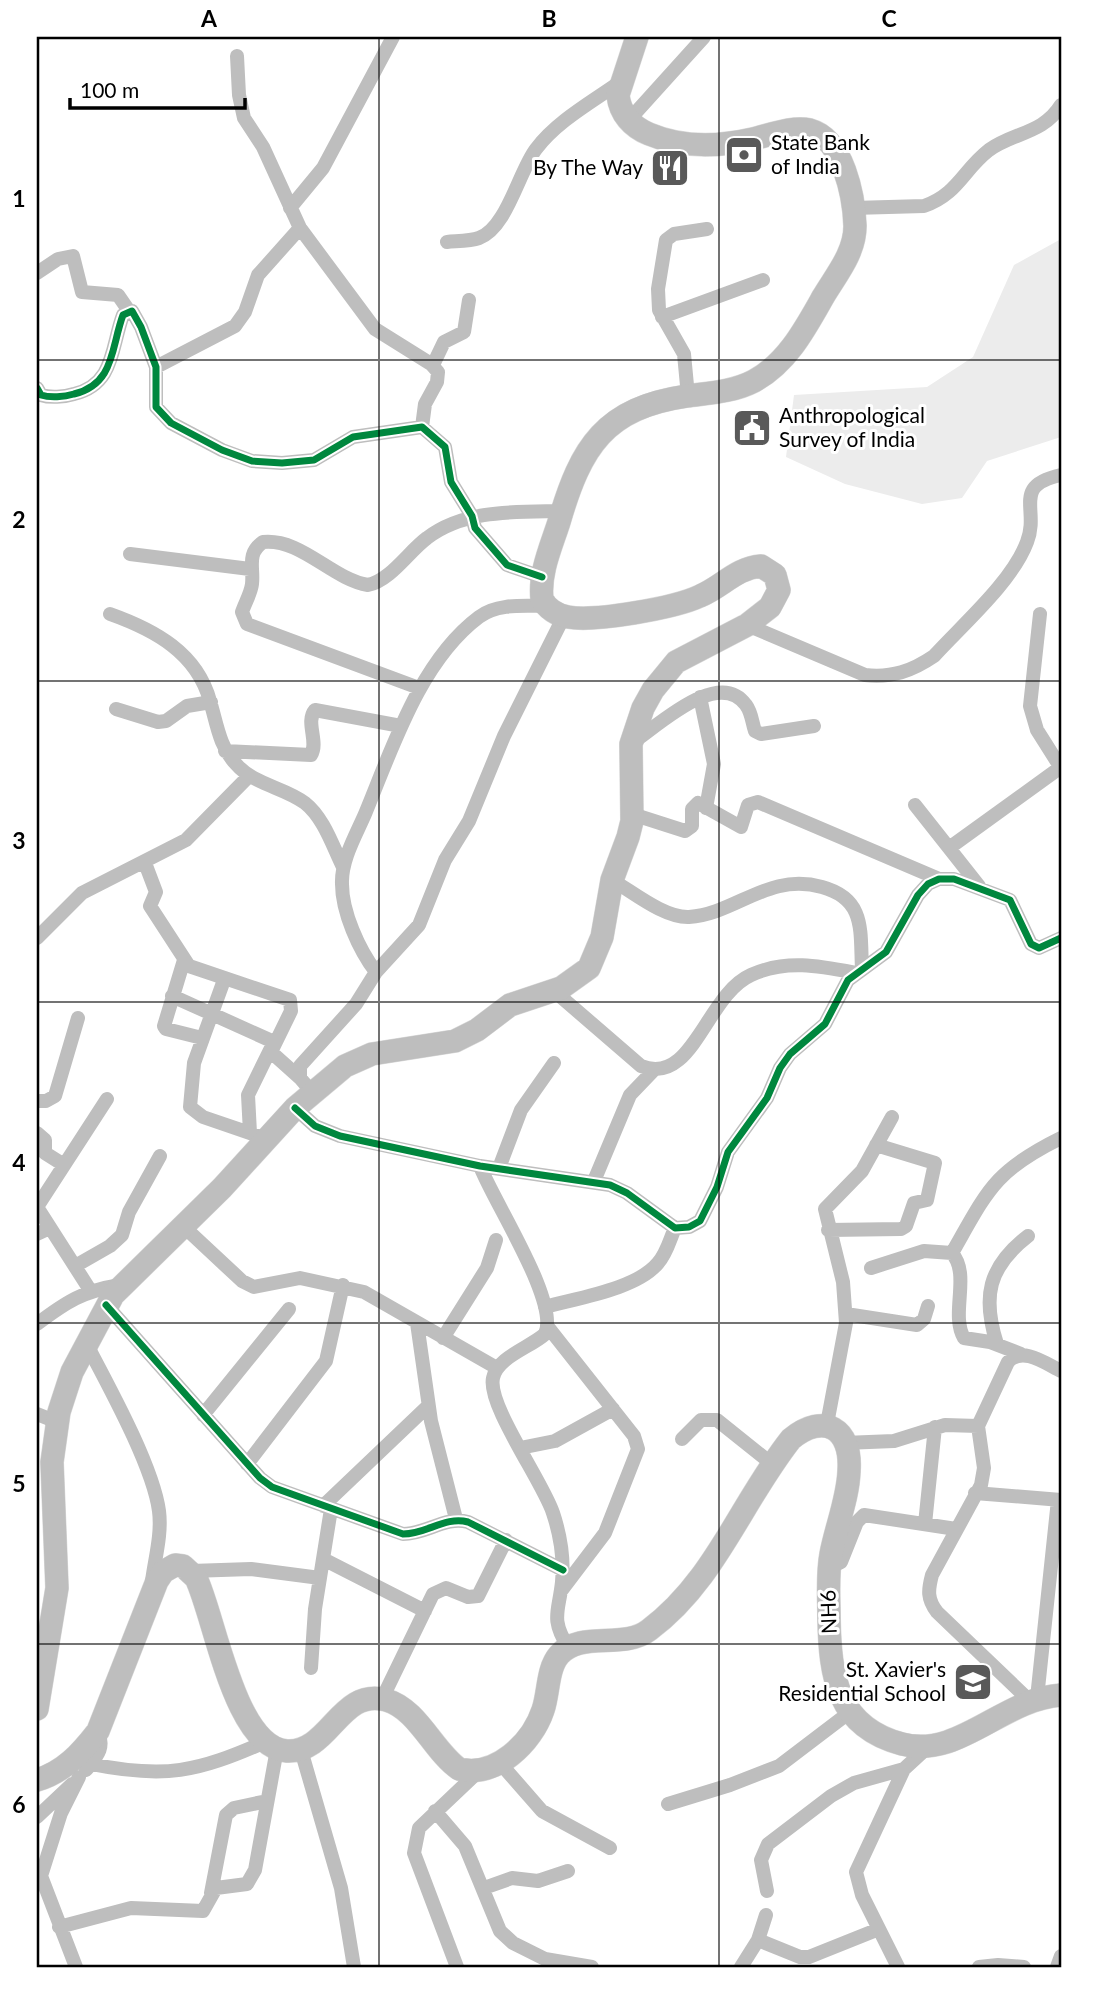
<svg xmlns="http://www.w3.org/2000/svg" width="1098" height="2004" font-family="Lato,sans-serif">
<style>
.green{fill:#ececec}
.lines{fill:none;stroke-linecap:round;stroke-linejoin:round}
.trunk-casing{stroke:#dbdbdb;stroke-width:24}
.minor{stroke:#bebebe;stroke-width:14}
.trunk{stroke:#bebebe;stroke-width:23}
.cycleway-casing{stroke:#fff;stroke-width:11}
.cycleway{stroke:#00873e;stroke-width:7}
.grid{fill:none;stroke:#000;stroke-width:2;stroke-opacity:0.55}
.labels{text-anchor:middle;stroke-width:6;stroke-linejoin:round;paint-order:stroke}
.poi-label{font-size:21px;fill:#000;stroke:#fff;text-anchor:start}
.street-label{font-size:21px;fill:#000;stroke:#fff}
.neatline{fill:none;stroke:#000;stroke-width:2.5}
.grid-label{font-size:23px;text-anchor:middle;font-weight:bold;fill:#000}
</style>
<rect width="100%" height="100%" fill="#fff"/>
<path class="green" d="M 1061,239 L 1061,437 L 987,461 L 962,498 L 922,504 L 845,484 L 786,457 L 794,395 L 927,387 L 973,357 L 1014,265 Z"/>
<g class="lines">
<g class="trunk-casing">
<path id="trunk" d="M 37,1709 L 57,1588 L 52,1462 L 59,1412 L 72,1372 L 113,1295 L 222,1188 L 295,1108 L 345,1066 L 372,1054 L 455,1041 L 477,1030 L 510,1005 L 561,988 L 589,968 L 602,937 L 612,880 L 628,837 L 632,821 L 631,744 L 643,708 L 653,690 L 676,662 L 747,625 L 770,607 L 779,590 L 775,575 L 761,566 C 736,568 722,587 700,596 C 675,608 594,622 568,617 C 557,615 547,609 542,599 C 539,573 551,547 559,522 C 581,446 605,408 687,396 C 709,393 733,392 754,381 C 787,363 805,329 823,297 C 836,275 855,253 855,226 C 854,196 843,139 810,130 C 792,126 770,135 753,139 C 718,147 682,148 649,134 C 632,127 620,114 618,95 L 637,37
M 37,1780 C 64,1772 81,1753 98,1731 L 157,1581 L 163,1572 L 175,1565 L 183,1566 L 196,1578 C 215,1617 234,1747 287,1751 C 330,1753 340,1687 386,1700 C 418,1709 433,1751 459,1769 C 496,1778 532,1743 543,1710 C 549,1693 547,1669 559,1655 C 581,1630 623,1650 649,1630 C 715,1581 741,1502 791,1439 C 824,1412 852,1428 849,1471 C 848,1499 836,1527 831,1554 C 827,1575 829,1597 829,1618 C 830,1676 837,1727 902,1744 C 959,1759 1002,1699 1061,1695"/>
</g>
<path class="minor" d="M 237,56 L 239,95 L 244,118 L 263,147 L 300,228 L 375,329 L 431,364 L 438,372 L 437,382 L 425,404 L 422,427
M 629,120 L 704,37
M 290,208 L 323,168 L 393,37
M 853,208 L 924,206 C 958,194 963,170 989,150 C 1014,132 1043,134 1061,105
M 447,242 C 457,241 470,241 479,238 C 507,228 519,171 536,149 C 557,121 592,102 620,82
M 37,273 L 58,259 L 73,256 L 82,292 L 118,295 L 129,311
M 662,317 L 763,280
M 433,365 L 444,342 L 464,332 L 469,300
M 156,367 L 235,326 L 245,312 L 258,275 L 300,228
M 37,388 L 41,395 C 50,398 64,397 74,394 C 115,384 111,347 123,315 L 132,311 L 141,327 L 156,367 L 156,407 L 171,423 L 222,450 L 252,461 L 282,463 L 314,460 L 353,437 L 422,427 L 445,447 L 451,482 L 472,516 L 475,528 L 507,565 L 542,577
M 688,396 L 684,354 L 659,310 L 658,289 L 666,240 L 674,234 L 707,229
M 130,554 L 250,569
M 110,614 C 155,630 197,653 210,701 C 217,724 219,746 236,764 C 254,785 284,787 305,803 C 324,818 333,847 343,867
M 1040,614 L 1030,706 L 1037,730 L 1061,768
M 747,625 L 865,675 C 892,678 912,671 934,656 C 963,624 1012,582 1027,542 C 1040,509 1011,486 1061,475
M 419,688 L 247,624 L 242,612 C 245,603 251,593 252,584 C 254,567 246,554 263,542 C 301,538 332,579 368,585 C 391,580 409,551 427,538 C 465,509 516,512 562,511
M 700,697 L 714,764 L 706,808
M 116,709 L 158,722 L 166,721 L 187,706 L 211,702
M 632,743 C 658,726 719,667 746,705 C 752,713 752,723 755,731 L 761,734 L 814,726
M 225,751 L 311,755 C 319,742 305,722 315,710 L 401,726
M 915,805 L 979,886
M 632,814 L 685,831 L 692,826 L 692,809 L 698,803 L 741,827 L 748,805 L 758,802 L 939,879
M 949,848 L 1061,767
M 145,863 L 156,892 L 150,906 L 189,966 L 290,1000 L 291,1011 L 271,1052 L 300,1078
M 612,880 C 633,892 664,918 689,917 C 736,914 768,872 822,887 C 866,899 860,931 862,969
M 37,938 L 82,893 L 186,840 L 249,776
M 184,960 L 164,1026 L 166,1029 L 202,1038
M 376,972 C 359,950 342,912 342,884 C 341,860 356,835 365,814 C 392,749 420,661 479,617 C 497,603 524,606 546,606
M 224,980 L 194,1063 L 190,1107 L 203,1117 L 267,1139
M 553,990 L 641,1066 C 693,1087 706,995 751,975 C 786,959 820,966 856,973
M 172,996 L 274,1042
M 312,1092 L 300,1078 L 300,1066 L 356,1004 L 376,972 L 419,925 L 445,860 L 469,821 L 504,736 L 564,616
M 37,1101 L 46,1101 L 55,1096 L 78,1018
M 295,1108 L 315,1126 L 340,1136 L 480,1166 L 610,1185 L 627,1193 L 675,1228 L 689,1227 L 700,1221 L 717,1187 L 728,1152 L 767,1098 L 780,1068 L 790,1054 L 825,1024 L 848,980 L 886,952 L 918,895 L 928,884 L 939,879 L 954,879 L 1010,900 L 1031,944 L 1039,948 L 1061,938
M 37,1133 L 45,1140 L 45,1153 L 64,1165
M 250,1133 L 248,1095 L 272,1046
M 480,1166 C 493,1201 560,1302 545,1334 C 531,1347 497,1357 493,1378 C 487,1405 543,1482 553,1513 C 560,1534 564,1560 562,1582 C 559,1612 550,1618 568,1647
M 499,1168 L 521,1110 L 554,1063
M 594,1181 L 630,1095 L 653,1071
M 37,1207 L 107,1099
M 37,1207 L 90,1290
M 182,1225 L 242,1281 L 254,1287 L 300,1278 L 364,1292 L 497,1368
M 828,1230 L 901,1229 L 906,1226 L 914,1203 L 927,1200 L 935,1163 L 876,1145
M 37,1234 L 50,1228
M 952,1253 C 988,1190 994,1171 1061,1138
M 75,1266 L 110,1246 L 122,1235 L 129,1212 L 160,1156
M 871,1268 L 924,1251 L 952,1253 C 971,1275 950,1314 964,1338 L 990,1342 L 1021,1354
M 106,1305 L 260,1478 L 272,1487 L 403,1534 C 427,1534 445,1516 468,1522 L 563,1570
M 545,1307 C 577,1298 637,1289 658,1263 C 667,1253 670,1239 675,1228
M 846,1314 L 917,1325 L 924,1319 L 928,1306
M 417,1323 L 431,1421 L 456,1519
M 37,1324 C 66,1302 83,1291 120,1285
M 548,1327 L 634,1436 L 638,1449 L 605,1533 L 561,1591
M 443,1338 L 487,1268 L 496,1240
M 86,1343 C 108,1385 153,1466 159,1511 C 162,1534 155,1558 152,1581
M 997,1344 C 982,1297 988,1267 1028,1236
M 37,1414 L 57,1422
M 203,1415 L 289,1309
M 827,1424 L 846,1323 L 843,1282 L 825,1209 L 862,1171 L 892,1117
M 682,1439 L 701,1420 L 717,1420 L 772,1464
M 844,1443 L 894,1441 L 945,1425 L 978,1426
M 520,1448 L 555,1441 L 613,1409
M 247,1464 L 326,1361 L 343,1285
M 975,1493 L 1061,1500
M 323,1506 L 428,1406
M 925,1524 L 935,1427
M 323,1559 L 425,1611
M 829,1568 L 841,1562 L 857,1522 L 864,1515 L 956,1529
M 191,1571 L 251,1569 L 320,1578
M 311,1668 L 315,1609 L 331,1509
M 1037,1698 L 1058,1500
M 382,1699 L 433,1594 L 446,1588 L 468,1597 L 478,1596 L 506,1540
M 1029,1700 L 937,1612 C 927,1599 928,1590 932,1575 L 981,1485 L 984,1468 L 978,1426 L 1008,1362 C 1022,1346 1045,1363 1061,1371
M 301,1750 L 341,1888 L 354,1967
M 500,1763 L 542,1811 L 610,1848
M 91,1764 C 165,1779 197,1772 265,1742
M 86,1770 C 97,1756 105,1749 98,1731
M 668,1804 L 730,1785 L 779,1766 L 850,1712
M 435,1811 L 465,1846 L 500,1931 L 513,1943 L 545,1959 L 592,1967
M 37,1817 L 72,1784
M 484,1888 L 512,1878 L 538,1881 L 568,1871
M 767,1891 L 761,1860 L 768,1844 L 831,1796 L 854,1783 L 904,1769
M 211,1893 L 226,1815 L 234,1808 L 267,1801
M 59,1927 L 131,1908 L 203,1911 L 216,1888 L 247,1884 L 255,1870 L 277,1749
M 758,1940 L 800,1957 L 809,1957 L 879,1929
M 76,1967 L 41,1876 L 61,1813 L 79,1777
M 457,1967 L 414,1853 L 419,1828 L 479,1771
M 741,1967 L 758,1940 L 766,1915
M 898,1967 L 862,1895 L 856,1872 L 904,1769 L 929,1746
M 979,1967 L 998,1965 L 1024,1967
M 1057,1967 L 1061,1956"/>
<use href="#trunk" class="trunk"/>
<g class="cycleway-casing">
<path id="cycleway" d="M 37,388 L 41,395 C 50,398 64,397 74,394 C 115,384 111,347 123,315 L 132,311 L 141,327 L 156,367 L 156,407 L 171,423 L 222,450 L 252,461 L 282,463 L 314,460 L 353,437 L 422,427 L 445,447 L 451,482 L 472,516 L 475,528 L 507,565 L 542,577
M 295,1108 L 315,1126 L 340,1136 L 480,1166 L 610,1185 L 627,1193 L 675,1228 L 689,1227 L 700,1221 L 717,1187 L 728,1152 L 767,1098 L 780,1068 L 790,1054 L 825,1024 L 848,980 L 886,952 L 918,895 L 928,884 L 939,879 L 954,879 L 1010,900 L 1031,944 L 1039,948 L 1061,938
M 106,1305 L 260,1478 L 272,1487 L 403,1534 C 427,1534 445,1516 468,1522 L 563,1570"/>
</g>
<use href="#cycleway" class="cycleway"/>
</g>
<path class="grid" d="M 379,37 L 379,1967M 719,37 L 719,1967M 37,360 L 1061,360M 37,681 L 1061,681M 37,1002 L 1061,1002M 37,1323 L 1061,1323M 37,1644 L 1061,1644"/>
<defs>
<g id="bank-square" transform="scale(2.0125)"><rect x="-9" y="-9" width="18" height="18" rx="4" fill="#595959" stroke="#fff"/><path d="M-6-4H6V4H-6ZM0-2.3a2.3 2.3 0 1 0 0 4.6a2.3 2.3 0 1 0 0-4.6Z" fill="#fff"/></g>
<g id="restaurant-square" transform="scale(2.0125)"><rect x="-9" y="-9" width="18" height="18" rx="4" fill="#595959" stroke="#fff"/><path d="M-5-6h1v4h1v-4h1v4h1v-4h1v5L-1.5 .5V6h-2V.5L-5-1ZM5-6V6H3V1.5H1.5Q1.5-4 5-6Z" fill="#fff"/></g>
<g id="civic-square" transform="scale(2.0125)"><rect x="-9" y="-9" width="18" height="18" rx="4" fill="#595959" stroke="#fff"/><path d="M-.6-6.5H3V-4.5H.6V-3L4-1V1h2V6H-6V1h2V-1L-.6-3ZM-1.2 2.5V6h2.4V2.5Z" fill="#fff"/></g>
<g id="school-square" transform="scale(2.0125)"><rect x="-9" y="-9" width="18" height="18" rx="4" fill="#595959" stroke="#fff"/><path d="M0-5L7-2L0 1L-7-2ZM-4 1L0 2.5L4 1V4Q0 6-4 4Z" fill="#fff"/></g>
</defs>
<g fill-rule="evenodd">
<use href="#bank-square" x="744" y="155"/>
<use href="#restaurant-square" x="670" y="168"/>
<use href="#civic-square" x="752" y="428"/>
<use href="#school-square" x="973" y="1682"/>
</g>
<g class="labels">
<g class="poi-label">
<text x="771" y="150">State Bank<tspan x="771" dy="24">of India</tspan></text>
<text x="643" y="175" text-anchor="end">By The Way</text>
<text x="779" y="423">Anthropological<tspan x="779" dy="24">Survey of India</tspan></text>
<text x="946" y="1677" text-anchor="end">St. Xavier's<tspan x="946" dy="24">Residential School</tspan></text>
</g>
<g class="street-label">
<text transform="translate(829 1612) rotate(-92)" y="7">NH6</text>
</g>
</g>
<rect width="1098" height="2004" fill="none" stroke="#ffffff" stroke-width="77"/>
<path d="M70 98v10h175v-10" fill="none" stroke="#000000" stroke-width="3.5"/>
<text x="80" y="98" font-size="21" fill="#000000" stroke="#ffffff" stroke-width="5" paint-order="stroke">100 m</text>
<rect x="38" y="38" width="1022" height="1928" class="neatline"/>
<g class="grid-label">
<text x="209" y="27">A</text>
<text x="549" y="27">B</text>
<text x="889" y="27">C</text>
<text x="19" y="207">1</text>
<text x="19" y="528">2</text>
<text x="19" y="849">3</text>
<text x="19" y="1171">4</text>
<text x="19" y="1492">5</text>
<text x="19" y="1813">6</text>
</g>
</svg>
